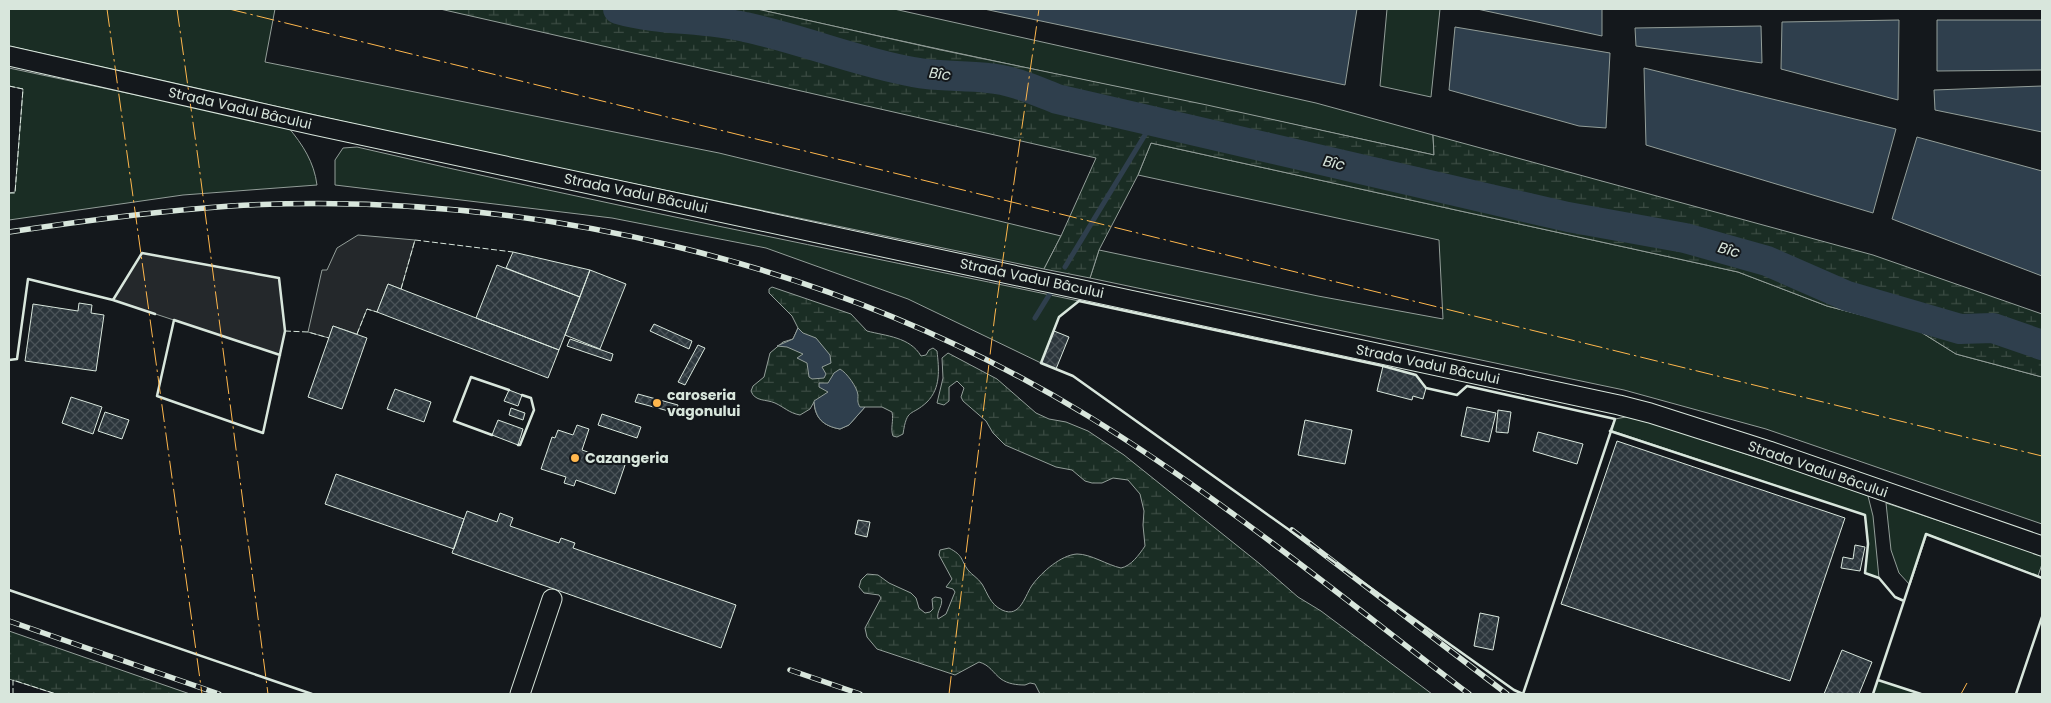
<svg xmlns="http://www.w3.org/2000/svg" width="2051" height="703" font-family="Poppins,sans-serif">
<style>
.grass{fill:#1a2d24;stroke:#939e99}
.wetland{fill:url(#wetland-marsh);stroke:#939e99}
.parking{fill:#24282b;stroke:#939e99}
.water{fill:#2f3f4d;stroke:#939e99}
.lines{fill:none;stroke-linecap:round;stroke-linejoin:round}
.stream{stroke:#2f3f4d;stroke-width:5}
.river{stroke:#2f3f4d;stroke-width:30}
.building{fill:url(#building-cross-hatch);stroke:#d8e6dc}
.minor-casing{stroke:#d8e6dc;stroke-width:21}
.minor{stroke:#14181c;stroke-width:19}
.rail-casing{stroke:#d8e6dc;stroke-width:5.5}
.rail{stroke:#14181c;stroke-width:4;stroke-dasharray:11;stroke-linecap:butt}
.fence{stroke:#d8e6dc;stroke-width:1;stroke-dasharray:6 2.5;stroke-linecap:butt}
.wall{stroke:#d8e6dc;stroke-width:2.5}
.power{stroke:#ffb74d;stroke-width:1;stroke-dasharray:18 4 2.5 4;stroke-linecap:butt}
.poi-dot{fill:#ffb74d;stroke:#14181c;stroke-width:2}
.labels{text-anchor:middle;stroke-width:4;stroke-linejoin:round;paint-order:stroke}
.street-label{font-size:14px;fill:#d8e6dc;stroke:#14181c}
.poi-label{font-size:14px;font-weight:bold;fill:#d8e6dc;stroke:#14181c;text-anchor:start}
.water-label{font-size:15px;font-style:italic;fill:#d8e6dc;stroke:#14181c}
</style>
<defs>
<pattern id="wetland-marsh" width="20" height="14" patternUnits="userSpaceOnUse" patternTransform="scale(1.25)"><rect width="20" height="14" fill="#1a2d24"/><path d="M1 5h8M5 5V1M11 12h8M15 12V8" fill="none" stroke="#3b4b43"/></pattern>
<pattern id="building-cross-hatch" width="8" height="8" patternUnits="userSpaceOnUse" patternTransform="scale(1.25)"><rect width="8" height="8" fill="#2c363c"/><path d="M0 0l8 8M0 8l8-8" fill="none" stroke="#4a5358"/></pattern>
</defs>
<rect width="100%" height="100%" fill="#14181c"/>
<path class="grass" d="M 9,9 L 275,9 L 265,62 L 719,153 L 1061,236 L 1044,269 L 448,145 L 9,46 Z
M 757,9 L 894,9 L 1316,103 L 1433,135 L 1434,155 C 1209,105 982,60 757,9 Z
M 1387,9 L 1440,9 L 1431,97 L 1380,86 Z
M 9,68 L 288,127 C 303,145 314,162 317,185 L 183,195 L 9,220 L 9,193 L 15,192 L 23,89 L 9,86 Z
M 1151,143 L 1738,272 L 1827,306 L 1916,329 L 1956,354 L 2042,377 L 2042,524 L 1766,429 L 1624,390 L 1090,278 L 1099,250 L 1318,296 L 1443,319 L 1439,240 L 1138,175 Z
M 357,147 C 596,203 838,250 1079,301 L 1059,317 L 1041,363 L 908,299 L 766,248 L 612,218 L 335,185 L 335,160 L 343,148 Z
M 1631,416 L 1846,487 L 1868,496 L 1873,516 L 1879,578 L 1865,573 L 1868,544 L 1865,515 L 1610,430 L 1615,419 Z
M 1886,503 L 2041,555 L 2042,564 L 2038,576 L 1927,534 L 1910,585 L 1899,573 L 1891,550 Z
M 1878,680 L 1921,694 L 1873,694 Z"/>
<path class="wetland" d="M 440,9 L 757,9 L 941,50 L 1207,105 L 1434,155 L 1433,135 L 1873,255 L 2042,314 L 2042,377 L 1956,354 L 1916,329 L 1827,306 L 1738,272 L 1151,143 L 1138,175 L 1099,250 L 1090,278 L 1044,269 L 1061,236 L 1096,158 Z
M 772,287 L 851,314 L 867,331 C 886,336 910,337 921,356 L 926,355 L 929,350 L 933,348 L 937,351 C 939,369 941,388 927,402 C 911,417 907,407 903,434 L 897,437 L 893,436 C 890,428 894,421 892,412 L 882,407 L 865,407 L 849,425 L 840,429 C 824,426 815,419 814,402 L 810,409 L 800,415 C 789,413 784,407 775,403 C 766,399 755,402 751,391 L 753,386 L 764,377 L 770,353 L 783,342 L 793,339 L 798,328 L 792,316 L 769,293 L 769,289 Z
M 948,353 L 997,379 L 1036,413 L 1049,419 L 1066,422 L 1088,431 L 1124,455 L 1260,564 L 1298,597 L 1321,611 L 1432,694 L 1040,694 L 1035,684 L 1030,683 L 1025,685 C 1017,685 1008,684 1001,679 C 993,673 990,665 979,662 L 955,675 L 877,649 L 867,637 L 865,628 L 881,598 L 879,595 L 864,593 L 859,587 L 861,580 L 867,574 L 878,575 L 889,583 L 911,593 L 916,598 L 919,608 L 925,613 L 930,612 L 933,609 L 932,599 L 935,597 L 941,598 C 944,605 936,611 938,619 L 946,614 L 955,592 L 953,589 L 946,587 L 952,579 L 939,555 L 940,550 L 949,548 C 964,556 960,559 968,570 C 972,575 978,578 982,584 C 988,594 990,604 1002,610 C 1021,619 1025,594 1033,584 C 1042,572 1061,555 1077,554 C 1091,554 1107,565 1121,568 C 1131,566 1139,555 1145,546 L 1143,525 L 1144,511 L 1140,494 L 1128,480 L 1113,478 L 1102,483 L 1092,483 L 1085,481 L 1072,470 L 1056,467 L 1005,445 L 993,433 L 986,421 L 963,401 L 961,397 L 964,388 L 957,381 L 949,387 L 949,401 L 944,405 L 937,403 L 943,378 L 942,358 Z
M 9,631 L 190,694 L 56,694 L 9,679 Z"/>
<path class="parking" d="M 358,235 L 415,240 L 401,289 L 388,284 L 377,312 L 367,309 L 357,334 L 333,326 L 329,338 L 308,332 L 322,270 L 327,270 L 337,248 Z
M 142,253 L 279,278 L 285,331 L 280,355 L 113,300 Z"/>
<path class="water" d="M 984,9 L 1357,9 L 1345,85 Z
M 1477,9 L 1602,9 L 1602,36 Z
M 1899,20 L 1898,100 L 1781,69 L 1782,22 Z
M 1937,20 L 2042,20 L 2042,70 L 1937,71 Z
M 1761,26 L 1762,63 L 1636,46 L 1635,28 Z
M 1455,27 L 1610,53 L 1606,128 L 1579,126 L 1449,90 Z
M 1644,68 L 1896,129 L 1873,213 L 1646,145 Z
M 2042,86 L 2042,132 L 1935,110 L 1934,90 Z
M 1917,137 L 2042,171 L 2042,276 L 1892,219 Z
M 798,328 L 803,333 L 816,338 L 830,355 L 831,363 L 822,367 L 826,374 L 824,378 L 812,379 L 809,377 L 807,363 L 797,358 L 803,354 L 787,347 L 777,346 L 793,339 Z
M 840,369 C 847,373 857,387 858,395 C 858,400 857,402 860,407 L 865,407 L 849,425 L 840,429 C 823,426 815,418 814,401 L 828,392 L 819,387 L 819,383 L 828,383 L 834,373 Z"/>
<g class="lines">
<path class="stream" d="M 1065,267 L 1154,120
M 1035,318 L 1051,292"/>
<path class="river" d="M 618,9 C 659,21 703,17 745,27 C 802,39 856,62 913,72 C 938,77 963,75 988,78 C 1013,80 1034,90 1057,99 L 1568,217 L 1685,238 L 1767,261 L 1847,296 L 1960,329 L 1993,328 L 2042,345"/>
</g>
<path class="building" d="M 513,252 L 590,270 L 580,297 L 506,268 Z
M 497,265 L 580,297 L 559,350 L 476,318 Z
M 590,270 L 626,284 L 600,349 L 565,335 Z
M 388,284 L 559,350 L 548,378 L 377,312 Z
M 79,303 L 92,305 L 91,313 L 104,315 L 96,371 L 25,361 L 33,304 L 78,311 Z
M 654,324 L 692,341 L 689,349 L 650,331 Z
M 333,326 L 367,338 L 342,409 L 308,397 Z
M 1054,331 L 1069,337 L 1056,369 L 1041,363 Z
M 570,339 L 613,354 L 611,361 L 567,346 Z
M 698,345 L 705,348 L 685,385 L 678,382 Z
M 1383,366 L 1416,375 L 1426,388 L 1423,399 L 1413,396 L 1412,400 L 1377,391 Z
M 395,389 L 431,402 L 424,422 L 387,409 Z
M 509,390 L 522,395 L 518,406 L 504,401 Z
M 638,394 L 678,405 L 676,413 L 635,402 Z
M 71,397 L 102,407 L 93,434 L 62,423 Z
M 1467,407 L 1496,413 L 1489,442 L 1461,436 Z
M 511,408 L 525,413 L 523,420 L 509,415 Z
M 1498,410 L 1511,412 L 1508,433 L 1496,432 Z
M 105,412 L 129,420 L 122,439 L 98,431 Z
M 602,414 L 641,427 L 637,438 L 598,425 Z
M 498,420 L 523,429 L 518,445 L 492,435 Z
M 1305,420 L 1352,430 L 1345,464 L 1298,455 Z
M 577,425 L 589,429 L 582,450 L 625,465 L 615,494 L 576,480 L 574,486 L 564,483 L 566,477 L 541,469 L 552,437 L 555,438 L 558,430 L 573,435 Z
M 1538,432 L 1583,444 L 1577,464 L 1533,451 Z
M 1617,441 L 1845,518 L 1790,681 L 1561,604 Z
M 336,474 L 464,519 L 454,549 L 325,504 Z
M 467,511 L 497,522 L 500,513 L 513,518 L 510,526 L 559,543 L 561,538 L 575,543 L 573,548 L 736,605 L 721,648 L 452,553 Z
M 858,520 L 870,522 L 867,537 L 855,534 Z
M 1855,545 L 1865,547 L 1860,571 L 1841,568 L 1843,557 L 1853,559 Z
M 1480,613 L 1499,617 L 1493,650 L 1474,646 Z
M 1842,650 L 1872,662 L 1859,694 L 1824,694 Z"/>
<g class="lines">
<g class="minor-casing">
<path id="minor" d="M 9,56 L 314,125 L 1619,405 L 1650,413 L 1769,451 L 2042,546
M 520,694 L 552,599"/>
</g>
<use href="#minor" class="minor"/>
<g class="rail-casing">
<path id="rail" d="M 9,232 C 82,221 157,211 231,206 C 528,189 834,261 1088,416 C 1222,498 1344,599 1469,694
M 1292,530 L 1507,694
M 9,621 L 219,694
M 790,670 L 860,694"/>
</g>
<use href="#rail" class="rail"/>
<path class="fence" d="M 9,86 L 23,89 L 15,193 L 9,193
M 401,289 L 415,240 L 513,252
M 285,331 L 308,332 L 329,338
M 357,334 L 367,309 L 377,312
M 13,694 L 13,680 L 56,694"/>
<path class="wall" d="M 1079,301 L 1383,366 L 1416,375 L 1426,388 L 1457,395 L 1467,386 L 1615,419 L 1523,694 L 1514,690 L 1073,376 L 1041,363 L 1059,317 Z
M 155,314 L 113,300 L 142,253 L 279,278 L 285,331 L 263,433 L 157,396 L 174,320 L 280,355
M 9,360 L 17,359 L 28,279 L 113,300
M 1610,431 L 1865,515 L 1868,544 L 1865,573 L 1879,578 L 1895,597 L 1904,601 L 1873,694
M 492,435 L 454,421 L 471,377 L 509,390
M 518,445 L 520,445 L 534,410 L 531,398 L 522,395
M 9,590 L 312,694
M 1904,601 L 1926,534 L 2042,578
M 1878,680 L 1921,694
M 2016,694 L 2042,617"/>
<path class="power" d="M 107,9 L 202,694
M 177,9 L 198,158 L 268,694
M 229,9 L 2042,456
M 949,694 L 995,314 L 1039,9
M 1961,694 L 1967,683"/>
</g>
<g class="poi-dot">
<circle cx="657" cy="403" r="5"/>
<circle cx="575" cy="458" r="5"/>
</g>
<g class="labels">
<g class="street-label">
<text transform="translate(240 108) rotate(13)" y="5">Strada Vadul Bâcului</text>
<text transform="translate(636 193) rotate(12)" y="5">Strada Vadul Bâcului</text>
<text transform="translate(1032 278) rotate(12)" y="5">Strada Vadul Bâcului</text>
<text transform="translate(1428 364) rotate(12)" y="5">Strada Vadul Bâcului</text>
<text transform="translate(1818 469) rotate(19)" y="5">Strada Vadul Bâcului</text>
</g>
<g class="poi-label">
<text x="667" y="400">caroseria<tspan x="667" dy="16">vagonului</tspan></text>
<text x="585" y="463">Cazangeria</text>
</g>
<g class="water-label">
<text transform="translate(940 74) rotate(7)" y="5">Bîc</text>
<text transform="translate(1334 163) rotate(13)" y="5">Bîc</text>
<text transform="translate(1729 250) rotate(16)" y="5">Bîc</text>
</g>
</g>
<rect width="2051" height="703" fill="none" stroke="#d8e6dc" stroke-width="20"/>
</svg>
